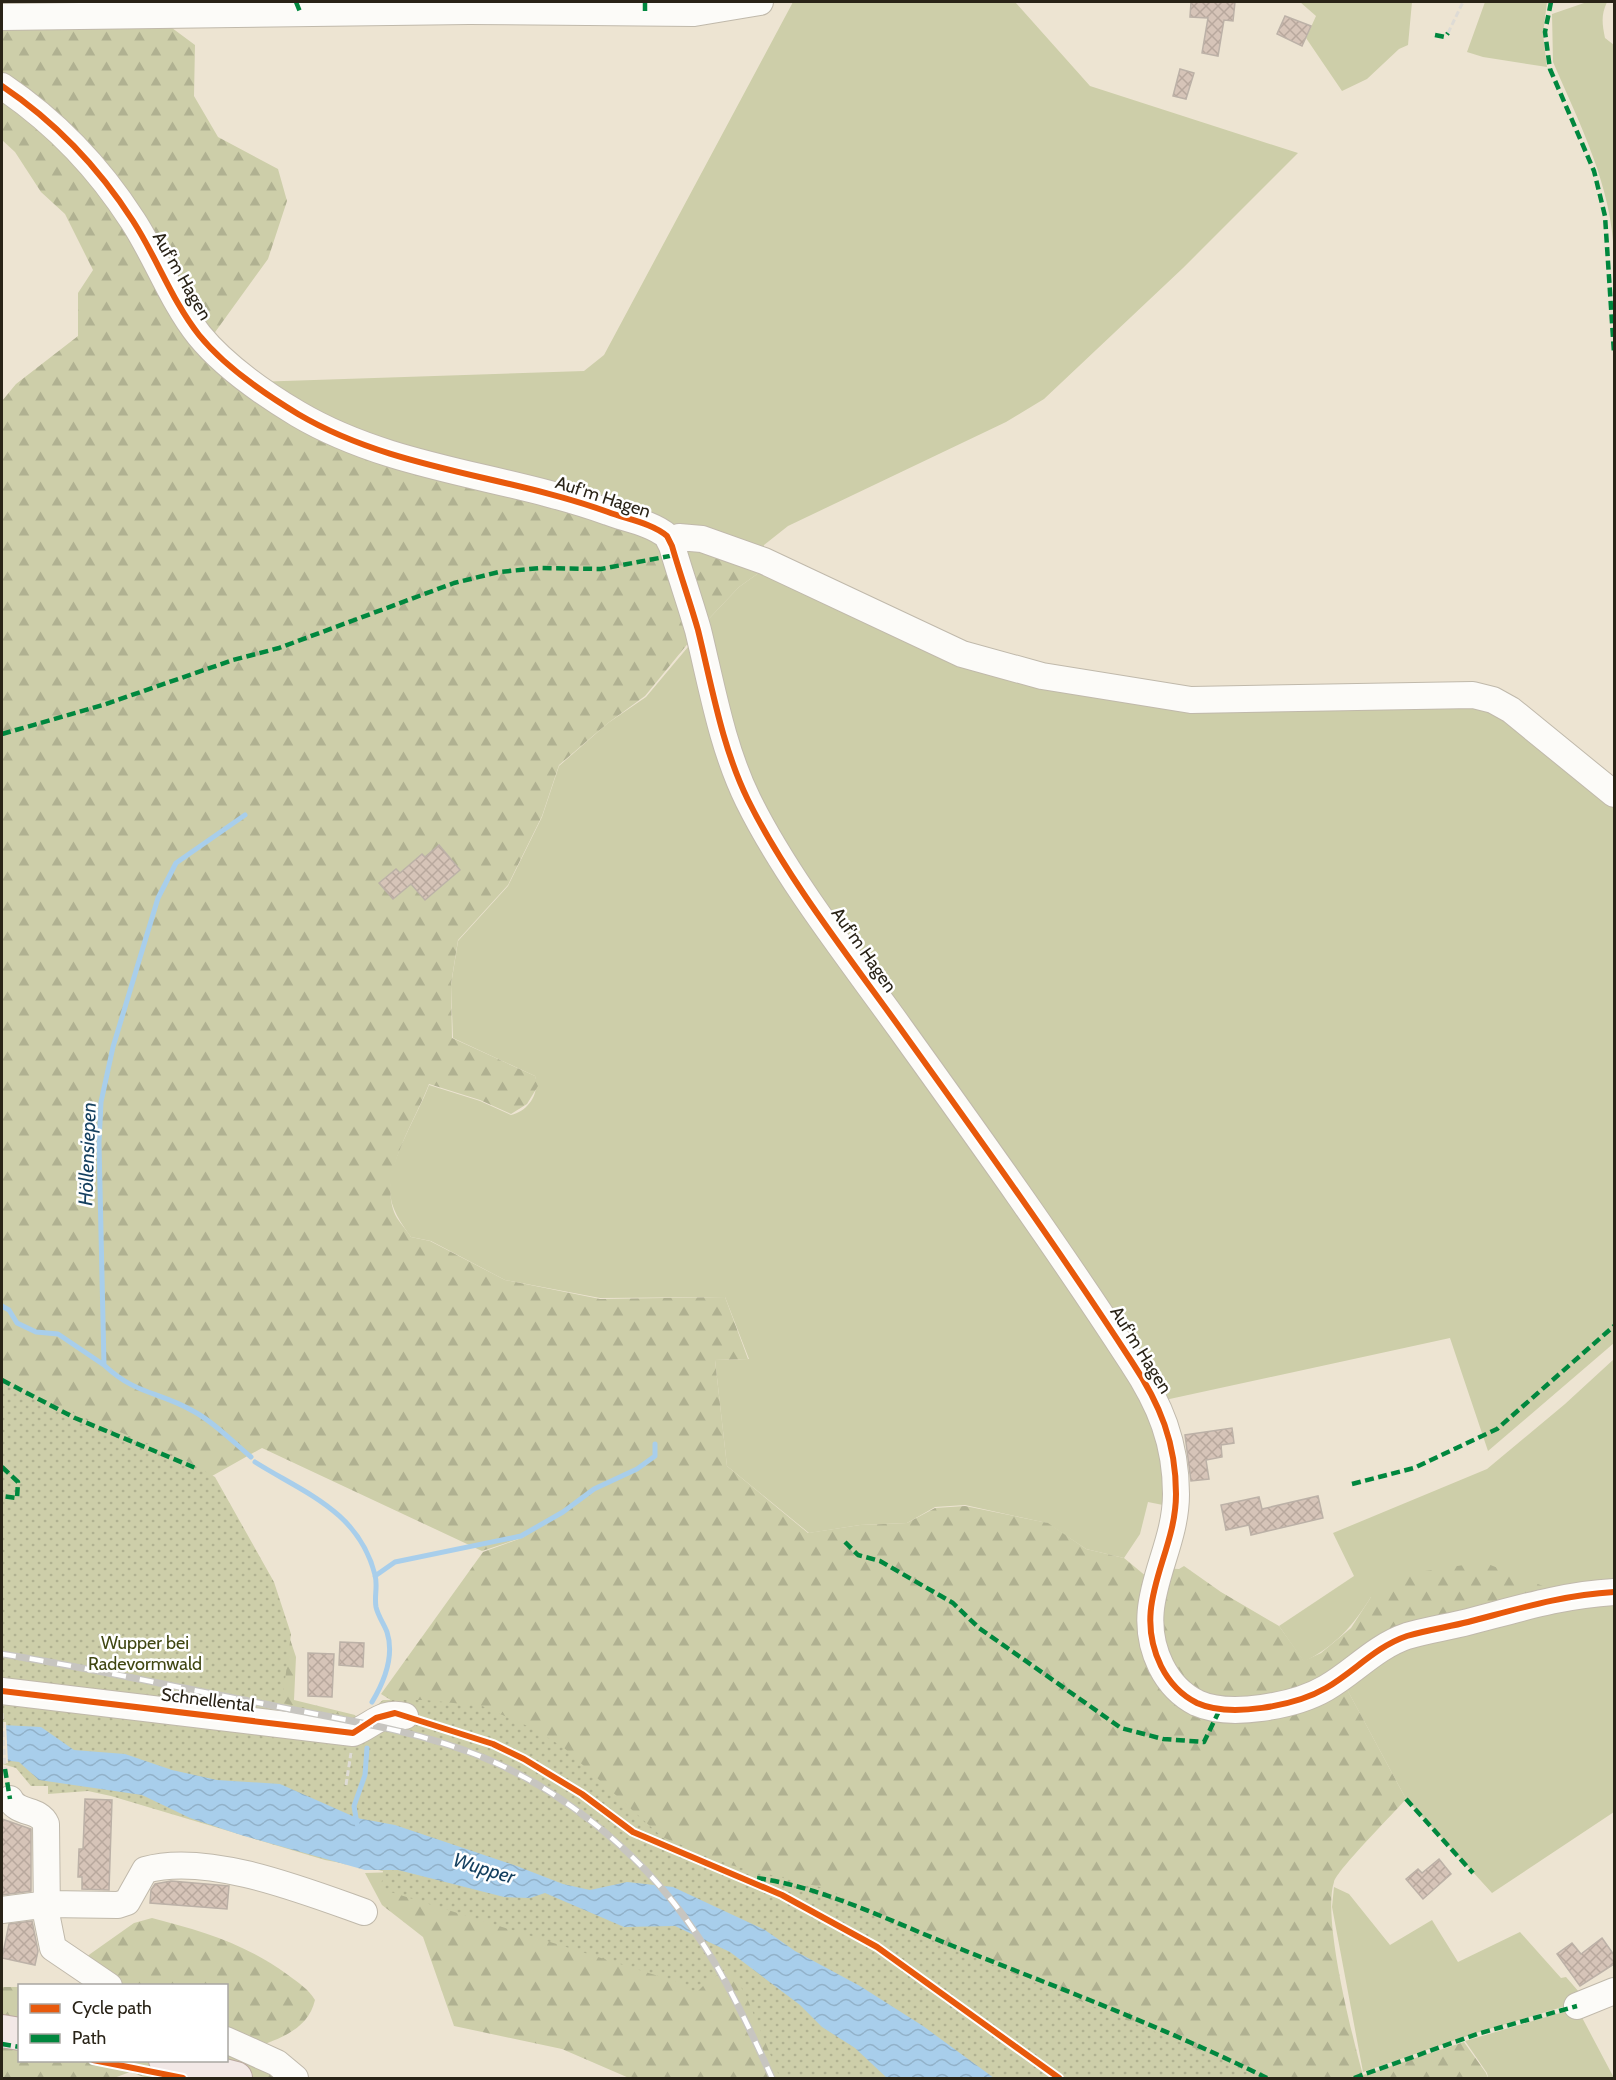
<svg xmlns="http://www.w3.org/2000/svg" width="1616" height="2080" font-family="Cabin,sans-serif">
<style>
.grass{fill:#cdcea9}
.forest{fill:url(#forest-firs)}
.park{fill:url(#park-dots)}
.water{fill:url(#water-waves)}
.pier{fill:#ede4d2}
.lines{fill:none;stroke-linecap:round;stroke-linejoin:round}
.stream{stroke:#a8ceeb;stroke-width:5}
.building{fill:url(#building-cross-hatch);stroke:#bcb1a7;stroke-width:1.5}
.minor-casing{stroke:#c0b9ab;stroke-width:28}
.major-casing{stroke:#bba8a0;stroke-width:34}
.path{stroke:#dedbd5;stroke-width:3;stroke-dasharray:6 3;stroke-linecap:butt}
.minor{stroke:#fcfbf8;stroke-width:26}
.major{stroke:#f2e8e6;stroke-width:32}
.rail-casing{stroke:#c7c5c0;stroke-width:7}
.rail{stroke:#fff;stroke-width:4.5;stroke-dasharray:14;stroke-linecap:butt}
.quiet{stroke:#00873e;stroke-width:4.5;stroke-dasharray:9 4.5;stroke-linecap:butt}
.cycleway-casing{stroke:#fff;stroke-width:10}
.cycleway{stroke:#e8590c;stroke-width:6}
.labels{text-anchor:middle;stroke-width:5;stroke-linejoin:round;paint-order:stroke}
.street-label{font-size:18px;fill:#292317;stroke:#fff}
.park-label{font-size:18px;fill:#404712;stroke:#fff}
.water-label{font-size:20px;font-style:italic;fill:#133f5f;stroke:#fff}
</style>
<defs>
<pattern id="forest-firs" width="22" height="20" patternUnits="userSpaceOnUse" patternTransform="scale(1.5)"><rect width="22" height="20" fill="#cdcea9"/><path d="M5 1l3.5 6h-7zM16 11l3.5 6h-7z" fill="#b0b191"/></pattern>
<pattern id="park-dots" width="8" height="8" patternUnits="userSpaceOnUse" patternTransform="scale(1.5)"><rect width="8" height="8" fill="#cdcea9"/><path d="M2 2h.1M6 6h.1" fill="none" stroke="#b0b191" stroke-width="1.8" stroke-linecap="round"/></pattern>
<pattern id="water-waves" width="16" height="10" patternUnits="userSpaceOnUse" patternTransform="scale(1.5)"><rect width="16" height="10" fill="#a8ceeb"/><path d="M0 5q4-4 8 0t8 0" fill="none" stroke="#91b1c9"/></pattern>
<pattern id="building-cross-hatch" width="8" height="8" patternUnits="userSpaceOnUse" patternTransform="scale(1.5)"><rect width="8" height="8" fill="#d6c4b8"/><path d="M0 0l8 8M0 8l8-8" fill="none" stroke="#b8a89d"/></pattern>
</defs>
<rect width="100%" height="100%" fill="#ede4d2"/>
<path class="grass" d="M 793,2 L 1015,2 L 1090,86 L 1298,153 L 1183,268 L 1044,399 L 1006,422 L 788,526 L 764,545 L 761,556 L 424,463 L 254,382 L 584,371 L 604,355 Z
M 1300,2 L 1412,2 L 1408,45 L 1399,49 L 1367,79 L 1342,91 L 1306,38 L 1316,16 Z
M 1485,2 L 1547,2 L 1543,34 L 1547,67 L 1483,57 L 1467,52 Z
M 1587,2 L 1607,2 C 1601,15 1602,23 1605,38 L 1614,45 L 1614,256 C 1612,186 1580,125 1553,62 L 1552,14 Z
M 760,572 L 892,627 L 1111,691 L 1477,697 L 1614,798 L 1614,1343 L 1488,1451 L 1450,1338 L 1165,1400 L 854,952 L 753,795 L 703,625 L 739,587 Z
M 693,641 L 727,769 L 1152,1415 L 1166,1475 L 1163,1505 L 1148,1502 L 1140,1534 L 1124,1558 L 1086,1549 L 1047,1523 L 965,1505 L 935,1507 L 907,1523 L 860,1525 L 809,1533 L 727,1466 L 715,1360 L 749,1359 L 725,1297 L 600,1298 L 505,1280 L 431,1241 L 411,1237 C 401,1223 390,1208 390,1190 C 389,1159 418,1115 429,1085 L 480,1101 L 511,1115 C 529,1111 540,1093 535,1076 L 453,1038 L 451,985 L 458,941 L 508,886 L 542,817 L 559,766 L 608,723 L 646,697 Z
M 1614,1359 L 1614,1590 L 1371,1597 C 1352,1627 1336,1645 1304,1662 L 1279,1626 L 1354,1576 L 1333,1533 L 1487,1469 L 1565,1404 Z
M 1614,1597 L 1614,1812 L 1492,1893 L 1406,1799 L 1343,1682 L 1388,1650 Z
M 1334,1887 L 1349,1894 L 1390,1945 L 1432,1920 L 1458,1962 L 1520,1932 L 1561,1978 L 1566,1977 L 1586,2000 L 1476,2033 L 1363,2072 L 1332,1907 Z
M 1577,2008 L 1614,2078 L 1488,2078 L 1487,2073 L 1465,2041 Z"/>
<path class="forest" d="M 2,25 L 168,25 L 195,45 L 194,96 L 218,137 L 278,169 L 287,201 L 268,259 L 213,335 L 225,376 L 313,437 L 417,475 L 588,516 L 746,560 L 760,572 L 739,587 L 703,625 L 645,696 L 608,723 L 559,765 L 542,816 L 508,885 L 458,940 L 451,984 L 452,1038 L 535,1076 L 538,1086 L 527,1104 L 511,1114 L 480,1100 L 429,1084 C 415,1122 375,1179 397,1218 C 401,1224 407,1231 411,1237 L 430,1241 L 505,1280 L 600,1299 L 725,1297 L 748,1359 L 715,1360 L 727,1466 L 808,1533 L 860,1525 L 907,1523 L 935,1508 L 965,1506 L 1048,1523 L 1086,1549 L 1124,1558 L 1147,1577 L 1160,1568 L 1179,1569 L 1184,1566 L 1221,1592 L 1279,1626 L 1304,1661 L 1321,1653 L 1351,1628 L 1371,1597 L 1393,1576 L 1483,1562 L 1558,1592 L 1468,1618 L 1341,1678 L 1406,1799 C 1394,1813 1337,1870 1334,1882 C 1322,1917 1352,2036 1363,2075 L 1464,2042 L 1486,2073 L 1488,2078 L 996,2078 L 381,1694 L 483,1552 L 527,1536 L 482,1551 L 262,1448 L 189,1489 L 287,1630 L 296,1657 L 294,1700 L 355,1715 L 369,1741 L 2,1722 L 2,401 L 16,384 L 78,336 L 78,293 L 93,270 L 65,214 L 41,192 L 15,152 L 2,140 Z
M 398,1872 L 675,1927 L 886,2078 L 629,2078 L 562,2049 L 454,2026 L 423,1937 L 382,1905 L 365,1873 Z
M 152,1918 C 202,1931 246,1944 288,1975 C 299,1983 308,1989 315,2000 C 308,2031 276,2040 250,2049 L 295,2078 L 147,2078 L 130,2072 L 114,2078 L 2,2078 L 2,1987 L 19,1987 L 20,2060 L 226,2060 L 226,1986 L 109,1985 L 76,1964 L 134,1923 Z"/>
<path class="park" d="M 2,1377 L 39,1399 L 176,1455 L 215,1477 L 274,1582 L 291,1634 L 282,1703 L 361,1719 L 383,1700 L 425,1700 L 482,1706 L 532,1728 L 563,1747 L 662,1837 L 730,1865 L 828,1889 L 893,1924 L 1267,2078 L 780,2078 L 747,1998 L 730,1967 L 707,1982 L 693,1996 L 690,1986 L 381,1889 L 383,1871 L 325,1860 L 111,1796 L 88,1791 L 48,1794 L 48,1786 L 31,1786 L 16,1768 L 2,1764 Z"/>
<path class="water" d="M 2,1725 L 41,1727 L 74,1750 L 125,1754 L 172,1770 L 217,1780 L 280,1784 L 357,1818 L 395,1825 L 514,1865 L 563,1884 L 590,1890 L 627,1882 L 673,1887 L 765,1930 L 795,1951 L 860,1986 L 923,2026 L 994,2078 L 887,2078 L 855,2048 L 822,2027 L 800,2005 L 730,1952 L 675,1926 L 624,1927 L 545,1893 L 530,1898 L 504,1897 L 398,1870 L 365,1870 L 244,1836 L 190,1818 L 142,1795 L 39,1780 L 19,1762 L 2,1760 Z"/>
<path class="pier" d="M 2,1722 L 6,1722 L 8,1763 L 2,1763 Z"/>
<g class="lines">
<path class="stream" d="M 245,815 L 176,863 L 158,898 L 113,1047 L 101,1102 L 99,1143 L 104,1365 C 136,1395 158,1391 193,1411 C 214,1422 233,1442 251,1457
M 2,1306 L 9,1310 L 17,1323 L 36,1332 L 58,1334 L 104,1365
M 255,1462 C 304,1493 359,1511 375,1575 C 378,1586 374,1596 376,1607 C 378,1616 384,1624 387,1632 C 395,1657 384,1682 372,1702
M 375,1576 L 395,1562 L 521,1536 L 563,1512 L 594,1489 L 637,1469 L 655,1456 L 655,1444
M 357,1824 L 354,1806 L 365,1775 L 367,1748"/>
</g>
<path class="building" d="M 1191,2 L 1235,2 L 1233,21 L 1224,20 L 1218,56 L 1202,53 L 1208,18 L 1190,17 Z
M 1285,16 L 1311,26 L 1302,46 L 1277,34 Z
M 1180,69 L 1194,73 L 1186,99 L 1173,96 Z
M 439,845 L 460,870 L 425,900 L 411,884 L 393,899 L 379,883 L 396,869 L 400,873 L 422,854 L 425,857 Z
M 1232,1428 L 1234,1443 L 1221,1445 L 1222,1457 L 1206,1460 L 1209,1479 L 1191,1481 L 1185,1435 Z
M 1318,1496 L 1323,1518 L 1251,1535 L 1249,1525 L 1226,1530 L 1221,1505 L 1259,1497 L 1262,1509 Z
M 340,1642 L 364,1643 L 363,1667 L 339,1665 Z
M 308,1653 L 334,1654 L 332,1697 L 308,1696 Z
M 85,1799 L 112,1800 L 109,1890 L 82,1889 L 82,1877 L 78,1877 L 79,1849 L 83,1849 Z
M 2,1819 L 31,1829 L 31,1891 L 2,1895 Z
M 1439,1859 L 1451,1874 L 1423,1899 L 1406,1879 L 1418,1869 L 1422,1873 Z
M 171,1881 L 229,1886 L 227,1909 L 150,1903 L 151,1890 L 155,1884 Z
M 32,1921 L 38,1951 L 35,1965 L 2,1958 L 9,1924 Z
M 1602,1938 L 1614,1955 L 1614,1964 L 1580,1986 L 1557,1954 L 1572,1943 L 1581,1954 Z"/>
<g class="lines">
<g class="minor-casing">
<path id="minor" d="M 2,17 L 469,11 L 694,13 L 760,2
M 2,86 C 54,121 99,168 133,221 C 157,258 172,301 199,335 C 225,367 263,393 298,414 C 393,470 506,475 608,512 C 626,519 652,523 667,536 L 672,546 C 680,574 690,602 698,630 C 712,687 722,747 748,800 C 786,877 849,957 900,1028 C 979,1138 1058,1248 1132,1362 C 1160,1404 1176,1443 1176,1494 C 1176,1556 1130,1603 1161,1666 C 1169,1682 1181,1695 1197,1703 C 1230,1718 1295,1706 1326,1688 C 1354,1672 1375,1647 1407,1636 C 1427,1630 1448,1627 1468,1622 C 1518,1609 1562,1595 1614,1592
M 670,541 L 679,537 L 702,539 L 764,561 L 962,654 L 1042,676 L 1191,700 L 1473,695 L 1493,700 L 1511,710 L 1614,794
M 2,1691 L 353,1733 C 372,1726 382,1710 405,1716
M 10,1799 C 18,1815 39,1808 46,1824 L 47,1918 L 53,1948 L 109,1986
M 2,1910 L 48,1904 L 118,1905 L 127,1902 L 145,1870 C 207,1852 305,1891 364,1912
M 1577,2006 L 1614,1991
M 226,2040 L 277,2063 L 295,2078"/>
</g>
<g class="major-casing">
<path id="major" d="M 2,2031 L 20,2034
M 165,2060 L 236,2078"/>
</g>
<path class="path" d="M 1448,33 L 1463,2
M 2,1713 L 5,1769
M 346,1785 L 351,1753"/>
<use href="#minor" class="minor"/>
<use href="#major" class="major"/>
<g class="rail-casing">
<path id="rail" d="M 2,1654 C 91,1668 180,1688 270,1705 C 332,1718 397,1727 458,1748 C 550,1779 638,1848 693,1929 C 725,1975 749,2027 772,2078"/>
</g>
<use href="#rail" class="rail"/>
<path class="quiet" d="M 296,2 L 301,14
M 645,2 L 645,13
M 1551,2 L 1545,32 L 1550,69 L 1594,171 L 1605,216 L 1614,353
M 1435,35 L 1445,37 L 1448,33
M 2,734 L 103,705 L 233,660 L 279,648 L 454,583 L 499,572 L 540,568 L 601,569 L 675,555
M 2,1380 L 75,1418 L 198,1469
M 2,1467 L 18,1482 L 17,1498 L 2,1496
M 1352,1484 L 1414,1468 L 1497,1429 L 1614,1326
M 845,1542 L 858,1555 L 880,1561 L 953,1603 L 979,1628 L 1121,1728 L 1163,1739 L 1204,1742 L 1220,1709
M 5,1769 L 10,1799
M 1406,1799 L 1473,1873
M 757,1878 C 825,1888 890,1921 953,1946 C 1059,1988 1165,2028 1267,2078
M 2,2044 L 20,2047
M 1354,2078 L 1477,2034 L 1577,2006"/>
<g class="cycleway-casing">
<path id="cycleway" d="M 2,86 C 54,121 99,168 133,221 C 157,258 172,301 199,335 C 225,367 263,393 298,414 C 393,470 506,475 608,512 C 626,519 652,523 667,536 L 672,546 C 680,574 690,602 698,630 C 712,687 722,747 748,800 C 786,877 849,957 900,1028 C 979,1138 1058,1248 1132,1362 C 1160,1404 1176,1443 1176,1494 C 1176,1556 1130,1603 1161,1666 C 1169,1682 1181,1695 1197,1703 C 1230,1718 1295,1706 1326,1688 C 1354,1672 1375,1647 1407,1636 C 1427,1630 1448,1627 1468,1622 C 1518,1609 1562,1595 1614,1592
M 2,1691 L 353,1733 L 376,1718 L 395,1713 L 493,1744 L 524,1759 L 582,1794 L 633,1832 L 782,1895 L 877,1947 L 1059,2078
M 93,2060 L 183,2078"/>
</g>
<use href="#cycleway" class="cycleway"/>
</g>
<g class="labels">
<g class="street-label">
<text transform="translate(182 276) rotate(60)" y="6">Auf'm Hagen</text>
<text transform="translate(603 497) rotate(18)" y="6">Auf'm Hagen</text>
<text transform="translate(864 950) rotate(55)" y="6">Auf'm Hagen</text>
<text transform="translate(1141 1350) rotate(58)" y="6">Auf'm Hagen</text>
<text transform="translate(208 1700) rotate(7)" y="6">Schnellental</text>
</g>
<g class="park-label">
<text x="145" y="1649">Wupper bei<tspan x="145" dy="21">Radevormwald</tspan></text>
</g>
<g class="water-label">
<text transform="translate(87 1154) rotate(-88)" y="7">Höllensiepen</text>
<text transform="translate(484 1868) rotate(17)" y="7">Wupper</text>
</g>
</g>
<rect width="1616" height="2080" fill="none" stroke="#292317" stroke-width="6"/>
<rect x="18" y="1984" width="210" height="78" fill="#ffffff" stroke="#a9a7a2" stroke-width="1.5"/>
<rect x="30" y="2004" width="30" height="9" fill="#e8590c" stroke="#a9a7a2" stroke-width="1.5"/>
<text x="72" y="2014" font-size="18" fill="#292317">Cycle path</text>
<rect x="30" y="2034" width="30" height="9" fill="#00873e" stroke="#a9a7a2" stroke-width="1.5"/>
<text x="72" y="2044" font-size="18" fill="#292317">Path</text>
</svg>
